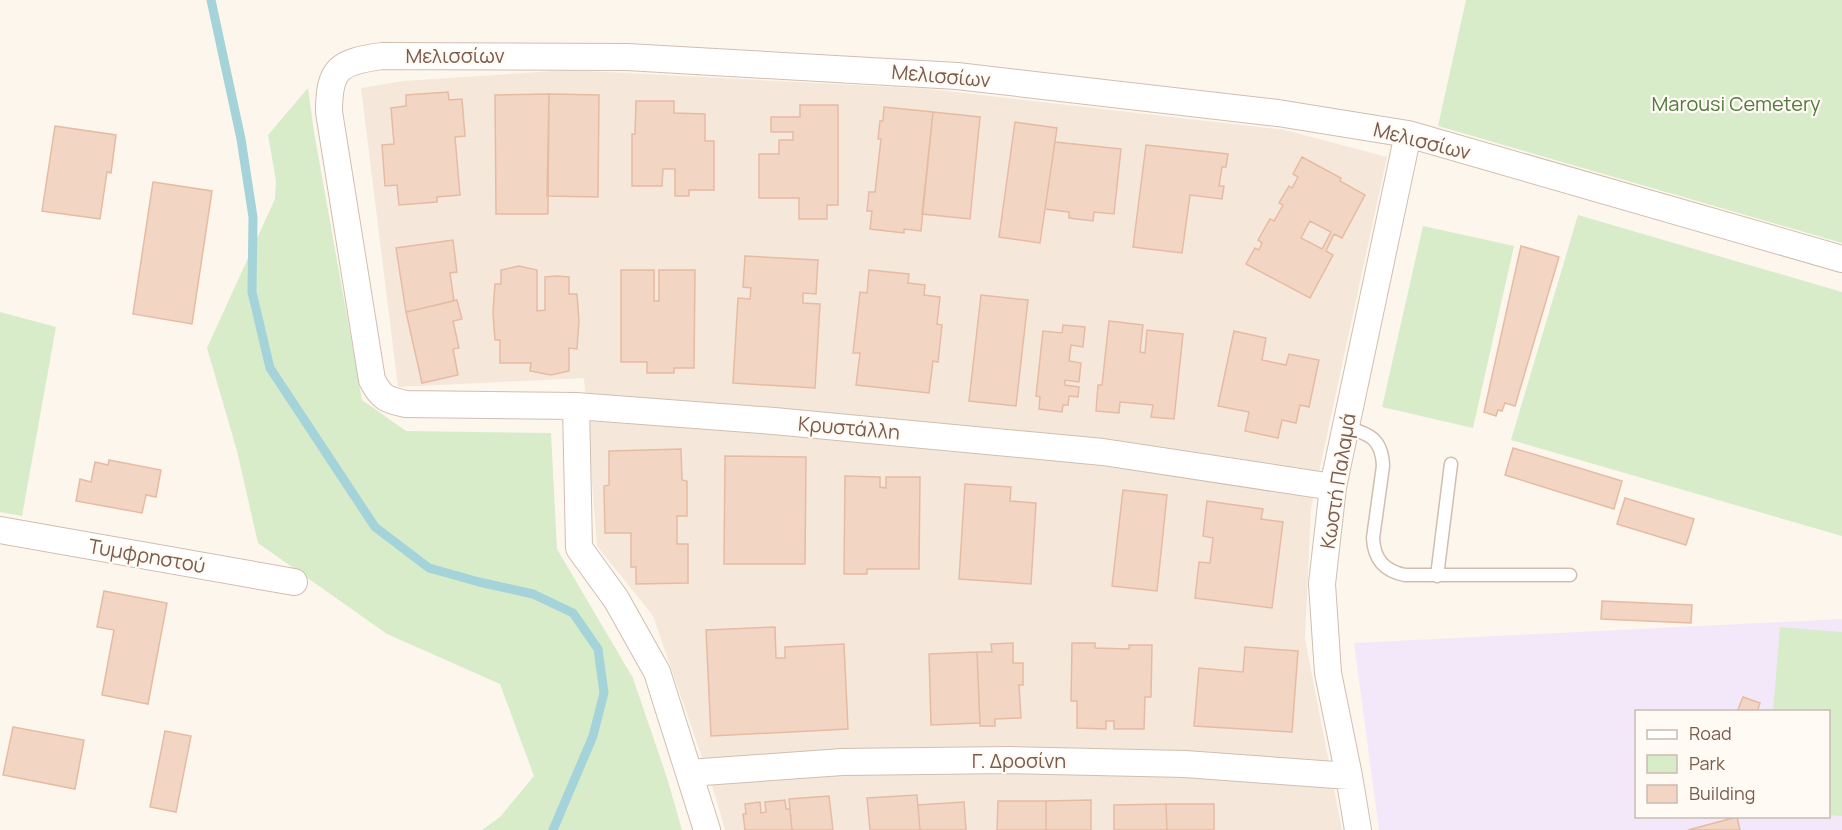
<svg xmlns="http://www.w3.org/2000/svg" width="1842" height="830" font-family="Manrope,sans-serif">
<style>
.residential{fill:#f5e8da}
.education{fill:#f3e8fa;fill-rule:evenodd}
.green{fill:#d8ecc9}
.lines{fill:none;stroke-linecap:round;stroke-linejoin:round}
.stream{stroke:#a5d3da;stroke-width:9}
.building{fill:#f3d5c3;stroke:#e6bba3;stroke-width:1.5;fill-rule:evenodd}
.lane-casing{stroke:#d1beb0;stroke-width:15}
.street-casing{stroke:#d1beb0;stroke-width:28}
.lane{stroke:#fff;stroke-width:12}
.street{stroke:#fff;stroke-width:26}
.labels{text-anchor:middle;stroke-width:4.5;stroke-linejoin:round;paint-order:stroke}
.street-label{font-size:20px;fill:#7a5c4d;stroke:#fffaf3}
.park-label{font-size:20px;fill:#537a41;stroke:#fffaf3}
</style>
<rect width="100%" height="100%" fill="#fdf6ec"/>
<path class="residential" d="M 569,70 L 930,89 L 1285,130 L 1387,157 L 1311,509 L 1305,639 L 1342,830 L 725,830 L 716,798 L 653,616 L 597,546 L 584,378 L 398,387 L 361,88 L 403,81 Z"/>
<path class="education" d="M 1842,619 L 1842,830 L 1379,830 L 1354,643 ZM 1636,712 L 1828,712 L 1828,816 L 1636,816 Z"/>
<path class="green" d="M 1466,0 L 1842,0 L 1842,243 L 1438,126 Z
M 308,88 L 314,132 L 362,400 L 406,431 L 551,433 L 557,549 L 633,678 L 667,778 L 682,830 L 482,830 L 500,817 L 534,776 L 500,684 L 387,634 L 258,543 L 237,451 L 207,348 L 275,199 L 276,181 L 268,135 Z
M 1578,215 L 1842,292 L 1842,536 L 1511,440 Z
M 1423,226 L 1514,246 L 1473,428 L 1382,407 Z
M 0,312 L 56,327 L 22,516 L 0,512 Z
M 1780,627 L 1842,632 L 1842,816 L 1829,815 L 1828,712 L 1773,711 Z"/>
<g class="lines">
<path class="stream" d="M 211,0 L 241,139 L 253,217 L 252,292 L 270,368 L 375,527 L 429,568 L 479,582 L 533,594 L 573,613 L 598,649 L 604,693 L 593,736 L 553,830"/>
</g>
<path class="building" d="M 448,92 L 449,100 L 462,99 L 465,136 L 455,137 L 460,195 L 437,197 L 437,202 L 399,205 L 397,185 L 385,186 L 382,145 L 394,144 L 391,108 L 406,106 L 406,95 Z
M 549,94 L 599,95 L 598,197 L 547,196 Z
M 549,94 L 548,214 L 496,214 L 495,95 Z
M 636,101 L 674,101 L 674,113 L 705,114 L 705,141 L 714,141 L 714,190 L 689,190 L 689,196 L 675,196 L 675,169 L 663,169 L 662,186 L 632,186 L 632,134 L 635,134 Z
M 800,105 L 838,105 L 838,205 L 827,205 L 827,219 L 799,219 L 799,198 L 759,198 L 759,154 L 779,154 L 779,140 L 793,140 L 793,132 L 771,132 L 771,117 L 800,117 Z
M 884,107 L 933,112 L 921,231 L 904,229 L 904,233 L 870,229 L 872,211 L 867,211 L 869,192 L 875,192 L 881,139 L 878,139 L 880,121 L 883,121 Z
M 933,112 L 980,117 L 970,219 L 922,214 Z
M 1015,122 L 1057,128 L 1040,243 L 999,237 Z
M 55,126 L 116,135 L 111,173 L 107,172 L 100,219 L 42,211 Z
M 1055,142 L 1121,149 L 1114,214 L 1094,212 L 1093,221 L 1069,218 L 1069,212 L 1045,209 Z
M 1146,145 L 1228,154 L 1226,167 L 1222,167 L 1219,186 L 1224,186 L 1222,199 L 1190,195 L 1182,253 L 1133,247 Z
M 1302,157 L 1341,178 L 1340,181 L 1365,195 L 1342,238 L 1334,234 L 1326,251 L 1333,255 L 1310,298 L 1246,264 L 1255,248 L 1259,250 L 1262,243 L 1258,240 L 1270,219 L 1274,221 L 1283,205 L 1279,203 L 1289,186 L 1292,188 L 1298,177 L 1293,174 ZM 1310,221 L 1331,232 L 1322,249 L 1301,238 Z
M 153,182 L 212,191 L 192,324 L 133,314 Z
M 453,240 L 457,272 L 450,273 L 454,301 L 406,312 L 396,248 Z
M 1521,246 L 1559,257 L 1515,406 L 1505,403 L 1502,411 L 1498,410 L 1496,416 L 1484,412 Z
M 745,256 L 818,260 L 816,294 L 803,293 L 803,303 L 820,304 L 815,388 L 733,383 L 738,298 L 750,299 L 751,288 L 743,287 Z
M 519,266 L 537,270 L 537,311 L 545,310 L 545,277 L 557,276 L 569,277 L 569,294 L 577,294 L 579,321 L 577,349 L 569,348 L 569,371 L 551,375 L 530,371 L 531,363 L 500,363 L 500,340 L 495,340 L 493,313 L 495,284 L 501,284 L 501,270 Z
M 621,270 L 654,270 L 654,301 L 659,301 L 659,270 L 695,270 L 694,368 L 674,368 L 674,373 L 647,373 L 647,362 L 621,362 Z
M 869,270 L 909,274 L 908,283 L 925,285 L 924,295 L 940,297 L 937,324 L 942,325 L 938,362 L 933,361 L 929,393 L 856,385 L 860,353 L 853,353 L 860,292 L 867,293 Z
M 981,295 L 1028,300 L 1016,406 L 969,401 Z
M 457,300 L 462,319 L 453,321 L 459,348 L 453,349 L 458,375 L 422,383 L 406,312 Z
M 1109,321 L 1143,325 L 1140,352 L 1145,353 L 1147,330 L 1183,334 L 1174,419 L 1151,417 L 1153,405 L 1120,402 L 1119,413 L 1096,411 L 1098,385 L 1102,385 Z
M 1063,325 L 1085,327 L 1083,347 L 1071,345 L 1069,361 L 1081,363 L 1079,382 L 1065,380 L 1065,385 L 1079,387 L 1078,397 L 1069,396 L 1068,405 L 1063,405 L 1062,412 L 1039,409 L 1040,397 L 1036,396 L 1043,331 L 1062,333 Z
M 1234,331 L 1266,338 L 1262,360 L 1286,365 L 1289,354 L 1319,360 L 1309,407 L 1300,405 L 1296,423 L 1282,420 L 1278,438 L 1245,431 L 1249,412 L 1218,406 Z
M 1513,448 L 1622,481 L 1614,509 L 1505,475 Z
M 681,449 L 682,480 L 687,481 L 687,516 L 677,516 L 677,544 L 688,544 L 688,583 L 636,584 L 636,567 L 631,567 L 631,533 L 605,533 L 604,486 L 609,485 L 609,451 Z
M 725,456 L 806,457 L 805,564 L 724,564 Z
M 109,460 L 161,470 L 156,497 L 146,495 L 142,513 L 76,501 L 80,479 L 91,482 L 95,462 L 108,465 Z
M 845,476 L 880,477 L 880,487 L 886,488 L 886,477 L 920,477 L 919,569 L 867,569 L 867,574 L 844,574 Z
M 965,484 L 1011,487 L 1010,501 L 1036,503 L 1031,584 L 959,579 Z
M 1123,490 L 1167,495 L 1157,591 L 1112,586 Z
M 1625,498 L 1694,519 L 1686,545 L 1617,524 Z
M 1207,501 L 1263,509 L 1261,519 L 1283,522 L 1272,608 L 1195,598 L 1199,562 L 1210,563 L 1213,538 L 1203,536 Z
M 104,591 L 167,603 L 148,704 L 102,695 L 114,630 L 97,627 Z
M 1602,601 L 1692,605 L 1691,623 L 1601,619 Z
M 775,627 L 776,658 L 785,658 L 785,647 L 844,644 L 848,729 L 711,736 L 706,630 Z
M 1013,643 L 1013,663 L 1023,663 L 1023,685 L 1019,685 L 1021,718 L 995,719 L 995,726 L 980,726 L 977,652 L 992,652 L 991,644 Z
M 1072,643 L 1095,643 L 1095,648 L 1129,649 L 1129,645 L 1152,645 L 1151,697 L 1145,697 L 1144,729 L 1114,729 L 1114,721 L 1106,721 L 1106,729 L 1077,728 L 1077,701 L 1071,701 Z
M 1245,647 L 1298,651 L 1292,732 L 1194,726 L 1199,668 L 1243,672 Z
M 977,652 L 980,723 L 931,725 L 929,654 Z
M 1743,697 L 1760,703 L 1757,712 L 1737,712 Z
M 13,727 L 84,740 L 75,789 L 3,775 Z
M 165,731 L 191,736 L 176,812 L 150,807 Z
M 917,795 L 920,830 L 870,830 L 867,798 Z
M 829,796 L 833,830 L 792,830 L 789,799 Z
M 785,800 L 786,809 L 790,809 L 792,830 L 745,830 L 743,814 L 746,814 L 745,804 L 760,802 L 761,813 L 766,812 L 765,802 Z
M 1091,800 L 1091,830 L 1046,830 L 1046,801 Z
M 998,801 L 1046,801 L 1046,830 L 997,830 Z
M 964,802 L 966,830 L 920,830 L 918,805 Z
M 1166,804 L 1167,830 L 1114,830 L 1114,805 Z
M 1166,804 L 1214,804 L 1214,830 L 1167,830 Z
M 1737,817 L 1740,830 L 1688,830 Z"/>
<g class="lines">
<g class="lane-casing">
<path id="lane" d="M 1346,427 C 1370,434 1382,439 1383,466 L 1373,538 C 1374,559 1384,571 1405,575 L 1570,575
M 1437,576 L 1451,464"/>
</g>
<g class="street-casing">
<path id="street" d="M 576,406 L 579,548 L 616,599 L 657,672 L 707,830
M 1333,487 L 1103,452 L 774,421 L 576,406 L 406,404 C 387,400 381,398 372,380 L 329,112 C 329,68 339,62 382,56 L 627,57 L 957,76 L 1278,113 L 1408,134 L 1842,259
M 0,530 L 294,582
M 689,773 L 842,762 L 1010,760 L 1185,764 L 1349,776
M 1358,830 L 1349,776 L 1328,673 L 1322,584 L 1333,487 L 1408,134"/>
</g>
<use href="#lane" class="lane"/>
<use href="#street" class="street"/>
</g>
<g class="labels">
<g class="street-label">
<text x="455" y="63">Μελισσίων</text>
<text transform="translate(941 76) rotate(5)" y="7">Μελισσίων</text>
<text transform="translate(1422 141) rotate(14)" y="7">Μελισσίων</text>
<text transform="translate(849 428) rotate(5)" y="7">Κρυστάλλη</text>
<text transform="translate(1338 481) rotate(-81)" y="7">Κωστή Παλαμά</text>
<text transform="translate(147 556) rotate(10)" y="7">Τυμφρηστού</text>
<text x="1019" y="768">Γ. Δροσίνη</text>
</g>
<g class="park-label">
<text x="1736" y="111">Marousi Cemetery</text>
</g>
</g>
<rect x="1635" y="710" width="195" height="108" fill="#fffaf3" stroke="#cabbb1" stroke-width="1.5"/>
<rect x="1647" y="730" width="30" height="9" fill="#ffffff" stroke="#cabbb1" stroke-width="1.5"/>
<text x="1689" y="740" font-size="18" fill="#7a5c4d">Road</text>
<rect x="1647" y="755" width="30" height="18" fill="#d8ecc9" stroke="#cabbb1" stroke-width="1.5"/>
<text x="1689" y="770" font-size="18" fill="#7a5c4d">Park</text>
<rect x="1647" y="785" width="30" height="18" fill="#f3d5c3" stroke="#cabbb1" stroke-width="1.5"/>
<text x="1689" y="800" font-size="18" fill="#7a5c4d">Building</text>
</svg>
